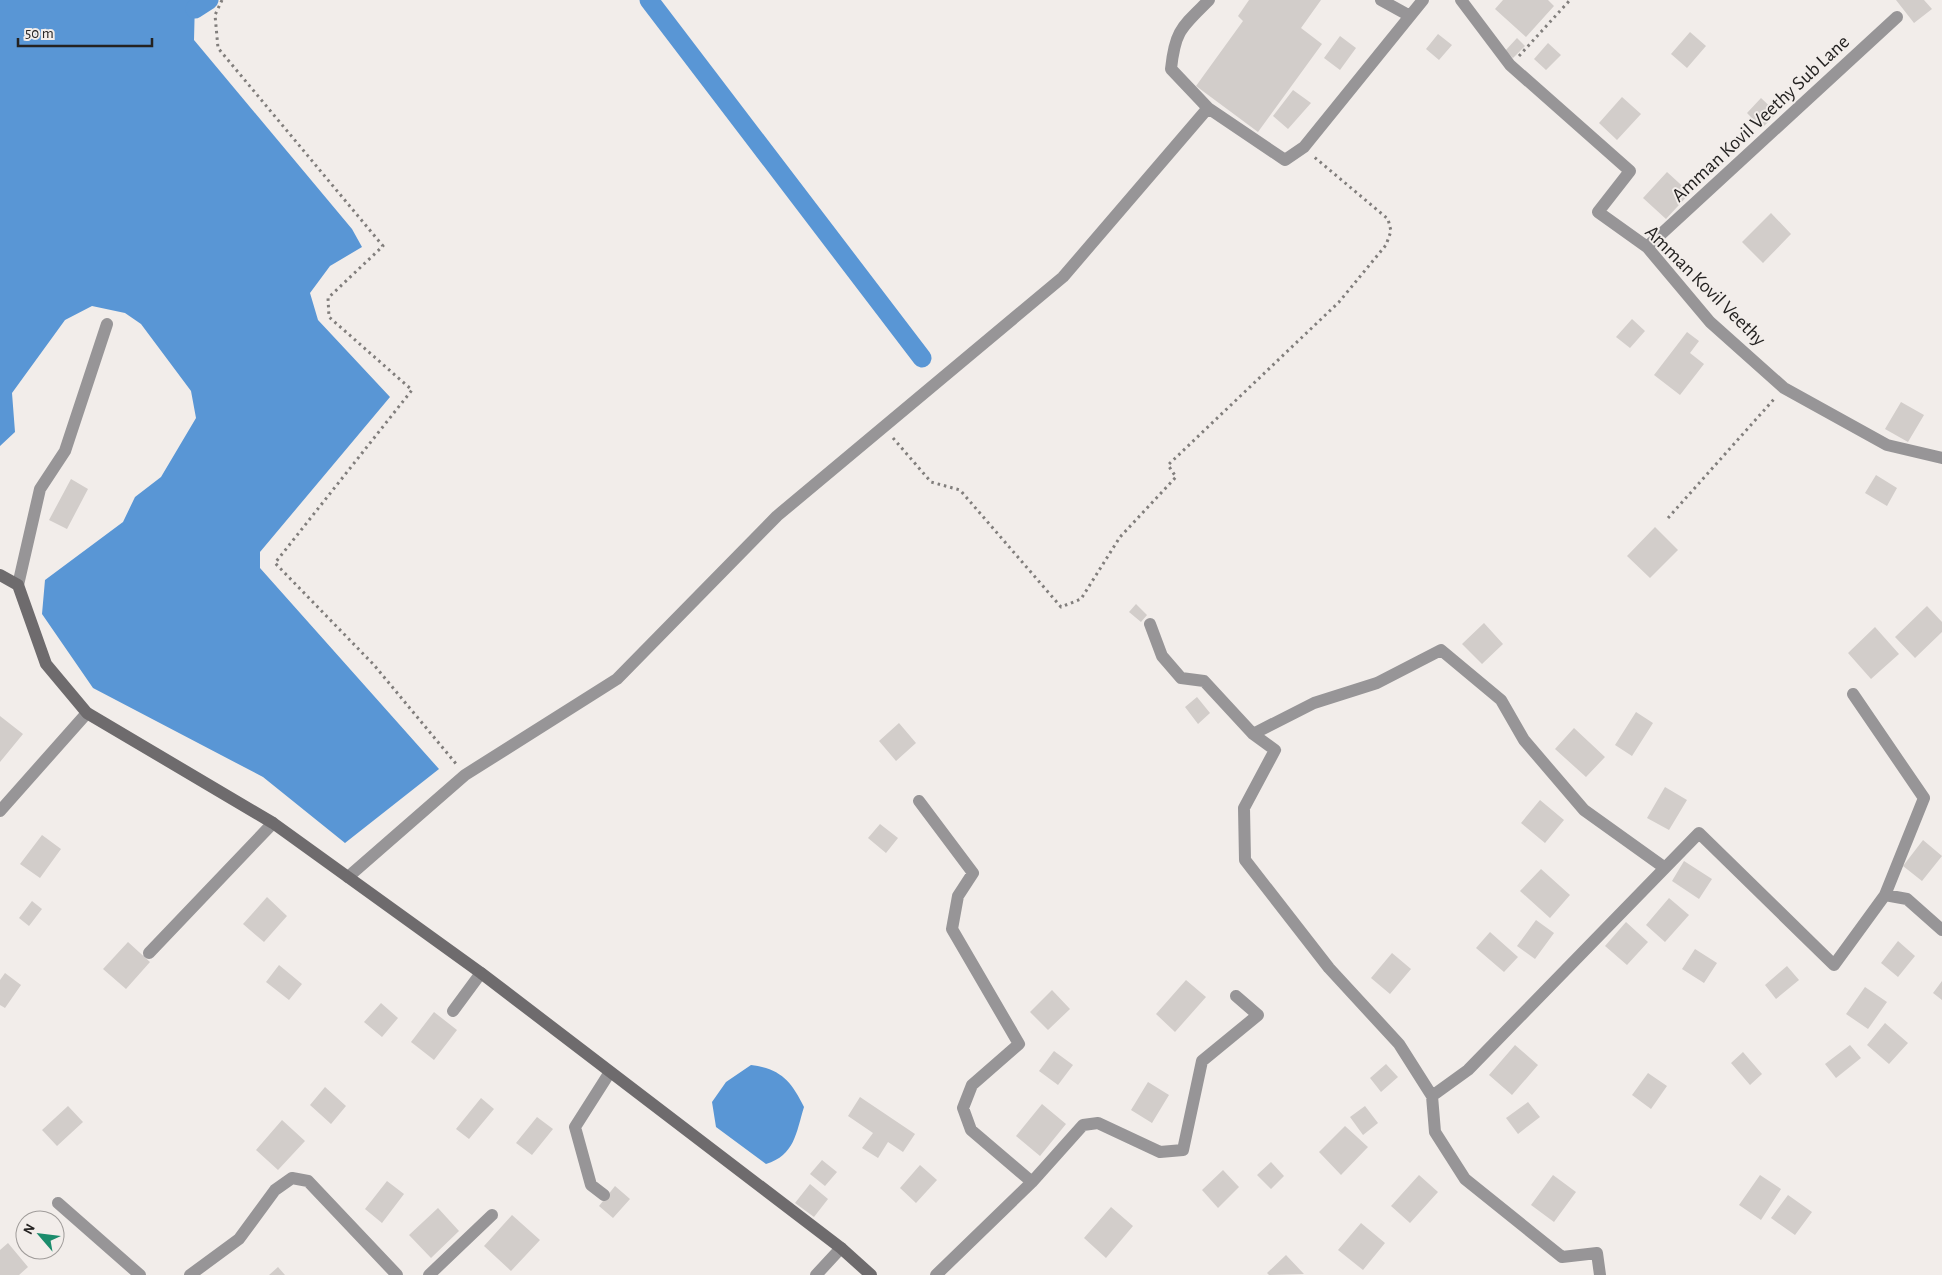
<svg xmlns="http://www.w3.org/2000/svg" width="1942" height="1275" font-family="'Alegreya Sans',sans-serif">
<style>
.water{fill:#5996d5}
.lines{fill:none;stroke-linecap:round;stroke-linejoin:round}
.canal{stroke:#5996d5;stroke-width:19}
.building{fill:#d2cdca}
.path{stroke:#817e7c;stroke-width:3;stroke-dasharray:2.5 4;stroke-linecap:butt}
.street{stroke:#979597;stroke-width:12}
.secondary{stroke:#6e6b6d;stroke-width:12}
.labels{text-anchor:middle;stroke-width:4;stroke-linejoin:round;paint-order:stroke}
.street-label{font-size:20px;fill:#242221;stroke:#f2edea}
</style>
<rect width="100%" height="100%" fill="#f2edea"/>
<path class="water" d="M 0,0 L 195,0 L 194,40 L 352,229 L 362,247 L 330,266 L 310,293 L 318,320 L 390,397 L 260,552 L 260,568 L 439,769 L 345,843 L 263,777 L 93,688 L 42,614 L 45,580 L 123,522 L 135,497 L 161,477 L 196,418 L 191,391 L 141,324 L 125,313 L 92,306 L 65,320 L 12,393 L 15,432 L 0,446 Z
M 751,1065 C 781,1069 791,1081 804,1107 C 796,1133 795,1155 766,1164 L 716,1127 L 712,1102 L 726,1082 Z"/>
<g class="lines">
<path class="canal" d="M 649,0 L 922,358
M 195,9 L 209,0"/>
</g>
<path class="building" d="M 1249,0 L 1321,0 L 1301,28 L 1322,44 L 1258,132 L 1196,86 L 1243,21 L 1238,16 Z
M 1503,0 L 1548,0 L 1554,6 L 1526,37 L 1495,9 Z
M 1896,0 L 1924,0 L 1932,9 L 1914,23 Z
M 1690,32 L 1706,46 L 1687,68 L 1671,54 Z
M 1438,34 L 1452,45 L 1439,60 L 1426,49 Z
M 1340,36 L 1356,48 L 1340,70 L 1324,58 Z
M 1517,38 L 1525,46 L 1513,58 L 1505,51 Z
M 1548,43 L 1561,55 L 1546,70 L 1534,59 Z
M 1293,90 L 1311,103 L 1288,129 L 1273,116 Z
M 1622,97 L 1641,114 L 1617,140 L 1599,123 Z
M 1761,98 L 1777,113 L 1762,128 L 1747,113 Z
M 1667,172 L 1690,193 L 1666,219 L 1643,198 Z
M 1771,213 L 1791,234 L 1763,263 L 1742,242 Z
M 1632,319 L 1645,331 L 1630,348 L 1616,337 Z
M 1687,332 L 1699,341 L 1690,353 L 1704,364 L 1680,395 L 1654,375 Z
M 1901,402 L 1924,415 L 1908,442 L 1885,429 Z
M 1876,475 L 1897,488 L 1887,506 L 1865,493 Z
M 71,479 L 88,489 L 67,529 L 49,520 Z
M 1655,527 L 1678,550 L 1650,578 L 1627,556 Z
M 1136,604 L 1147,615 L 1141,622 L 1129,612 Z
M 1927,606 L 1942,622 L 1942,632 L 1915,658 L 1895,637 Z
M 1484,623 L 1503,644 L 1482,664 L 1462,644 Z
M 1875,627 L 1899,654 L 1871,679 L 1848,653 Z
M 1197,697 L 1210,713 L 1198,724 L 1185,707 Z
M 1636,712 L 1653,723 L 1632,756 L 1615,745 Z
M 0,716 L 23,734 L 0,762 Z
M 899,723 L 916,743 L 896,761 L 879,741 Z
M 1574,728 L 1605,757 L 1586,777 L 1555,749 Z
M 1665,787 L 1687,800 L 1669,830 L 1647,818 Z
M 1540,800 L 1564,820 L 1545,843 L 1521,823 Z
M 880,824 L 898,838 L 886,853 L 868,838 Z
M 42,835 L 61,849 L 40,878 L 20,864 Z
M 1923,840 L 1942,856 L 1922,881 L 1903,866 Z
M 1684,861 L 1712,879 L 1699,899 L 1672,881 Z
M 1541,869 L 1570,895 L 1550,918 L 1520,891 Z
M 267,897 L 287,916 L 264,942 L 243,924 Z
M 1669,898 L 1689,915 L 1665,942 L 1646,925 Z
M 32,901 L 42,909 L 29,926 L 19,918 Z
M 1536,920 L 1554,933 L 1535,959 L 1517,946 Z
M 1626,922 L 1648,942 L 1627,965 L 1605,946 Z
M 1490,932 L 1518,957 L 1504,972 L 1476,948 Z
M 1898,941 L 1915,956 L 1898,977 L 1881,963 Z
M 128,942 L 150,962 L 126,989 L 103,969 Z
M 1695,949 L 1717,963 L 1704,983 L 1682,969 Z
M 1392,953 L 1411,969 L 1390,994 L 1371,978 Z
M 279,965 L 302,984 L 289,1000 L 266,982 Z
M 1787,966 L 1799,980 L 1776,999 L 1765,985 Z
M 5,973 L 21,985 L 5,1008 L 0,1005 L 0,980 Z
M 1186,980 L 1206,997 L 1175,1032 L 1156,1014 Z
M 1942,981 L 1942,1000 L 1933,993 Z
M 1865,987 L 1887,1002 L 1868,1029 L 1846,1014 Z
M 1052,990 L 1070,1009 L 1048,1030 L 1030,1012 Z
M 381,1003 L 398,1018 L 382,1037 L 364,1022 Z
M 434,1012 L 457,1030 L 434,1060 L 411,1042 Z
M 1885,1023 L 1908,1043 L 1889,1064 L 1867,1045 Z
M 1515,1045 L 1538,1065 L 1512,1095 L 1489,1075 Z
M 1850,1045 L 1861,1058 L 1836,1078 L 1825,1064 Z
M 1054,1051 L 1073,1065 L 1058,1085 L 1039,1071 Z
M 1743,1052 L 1762,1074 L 1750,1085 L 1731,1063 Z
M 1386,1064 L 1398,1077 L 1381,1092 L 1370,1078 Z
M 1648,1073 L 1667,1086 L 1651,1109 L 1632,1095 Z
M 1148,1082 L 1169,1095 L 1152,1123 L 1131,1110 Z
M 325,1087 L 346,1106 L 331,1124 L 310,1105 Z
M 860,1097 L 915,1134 L 903,1152 L 888,1142 L 878,1158 L 862,1148 L 873,1133 L 848,1116 Z
M 481,1098 L 494,1109 L 469,1139 L 456,1129 Z
M 1528,1102 L 1540,1117 L 1518,1134 L 1506,1118 Z
M 1042,1104 L 1066,1124 L 1040,1156 L 1016,1136 Z
M 68,1106 L 83,1122 L 57,1146 L 42,1130 Z
M 1365,1106 L 1378,1123 L 1363,1135 L 1350,1117 Z
M 537,1117 L 553,1129 L 532,1155 L 516,1143 Z
M 282,1120 L 305,1141 L 278,1170 L 256,1150 Z
M 1345,1126 L 1368,1147 L 1341,1175 L 1319,1152 Z
M 822,1160 L 837,1172 L 825,1186 L 810,1174 Z
M 1271,1162 L 1284,1176 L 1271,1189 L 1257,1175 Z
M 920,1165 L 937,1180 L 916,1203 L 900,1188 Z
M 1223,1170 L 1239,1187 L 1218,1208 L 1202,1190 Z
M 1419,1175 L 1438,1192 L 1410,1223 L 1391,1206 Z
M 1553,1175 L 1576,1192 L 1554,1222 L 1531,1205 Z
M 1760,1175 L 1781,1189 L 1761,1220 L 1739,1205 Z
M 387,1181 L 404,1194 L 382,1223 L 365,1209 Z
M 810,1184 L 828,1199 L 814,1217 L 795,1203 Z
M 615,1186 L 630,1199 L 613,1218 L 599,1206 Z
M 1788,1195 L 1812,1212 L 1795,1235 L 1771,1218 Z
M 1111,1207 L 1133,1226 L 1106,1258 L 1084,1238 Z
M 438,1208 L 459,1231 L 431,1258 L 409,1235 Z
M 512,1215 L 540,1240 L 511,1271 L 484,1246 Z
M 1361,1223 L 1385,1243 L 1363,1270 L 1338,1250 Z
M 8,1243 L 28,1267 L 19,1275 L 0,1275 L 0,1250 Z
M 1286,1255 L 1304,1274 L 1269,1275 L 1267,1273 Z
M 278,1267 L 285,1275 L 269,1275 Z"/>
<g class="lines">
<path class="path" d="M 222,0 L 215,15 L 218,48 L 383,246 L 328,298 L 329,317 L 412,390 L 275,563 L 374,665 L 457,765
M 1519,56 L 1570,0
M 893,438 L 931,482 L 960,490 L 1061,607 L 1081,599 L 1120,537 L 1176,477 L 1168,465 L 1339,302 L 1386,245 L 1391,231 L 1388,219 L 1313,156
M 1668,518 L 1775,398"/>
<path class="street" d="M 1381,0 L 1410,16
M 1461,0 L 1510,65 L 1630,171 L 1598,212 L 1647,247 L 1710,322 L 1784,388 L 1887,445 L 1942,458
M 1208,108 L 1171,69 C 1175,30 1182,27 1209,0
M 1647,247 L 1897,17
M 18,585 L 40,489 L 65,451 L 107,324
M 1150,624 L 1162,656 L 1181,678 L 1204,681 L 1253,734 L 1275,750 L 1244,808 L 1245,860 L 1329,968 L 1399,1044 L 1432,1096
M 1253,734 L 1314,703 L 1377,683 L 1441,650 L 1501,700 L 1524,740 L 1584,810 L 1665,868
M 919,801 L 973,873 L 958,896 L 952,929 L 1019,1044 L 972,1085 L 963,1108 L 971,1130 L 1032,1182 L 936,1275
M 0,811 L 87,713
M 348,877 L 465,775 L 617,679 L 777,516 L 1063,277 L 1208,108 L 1285,160 L 1304,147 L 1423,0
M 1885,895 L 1907,899 L 1942,930
M 149,953 L 273,823
M 453,1011 L 481,973
M 1032,1182 L 1083,1125 L 1098,1123 L 1160,1152 L 1183,1150 L 1202,1061 L 1258,1015 L 1236,996
M 604,1195 L 591,1185 L 575,1127 L 610,1072
M 58,1203 L 140,1275
M 190,1275 L 239,1239 L 275,1190 L 292,1178 L 308,1181 L 397,1275
M 429,1275 L 492,1215
M 816,1275 L 841,1248
M 1600,1275 L 1597,1253 L 1562,1257 L 1465,1179 L 1435,1132 L 1432,1096 L 1468,1070 L 1699,833 L 1834,965 L 1885,895 L 1924,798 L 1853,694"/>
<path class="secondary" d="M 0,575 L 18,585 L 46,664 L 87,713 L 273,823 L 481,973 L 841,1248 L 871,1275"/>
</g>
<g class="labels">
<g class="street-label">
<text transform="translate(1760 118) rotate(-43)" y="7">Amman Kovil Veethy Sub Lane</text>
<text transform="translate(1706 285) rotate(45)" y="7">Amman Kovil Veethy</text>
</g>
</g>
<g transform="translate(40 1235) rotate(298)"><circle r="24" fill="#f2edea" stroke="#a09c9a"/>
<path d="M0-4L9 19L0 12L-9 19Z" fill="#1b8c6c"/>
<text y="-8" font-size="14" font-weight="bold" text-anchor="middle" fill="#242221">N</text>
</g>
<path d="M18 38v8h134v-8" fill="none" stroke="#242221" stroke-width="2.5"/>
<text x="25" y="38" font-size="15" fill="#242221" stroke="#f2edea" stroke-width="4" paint-order="stroke">50 m</text>
</svg>
